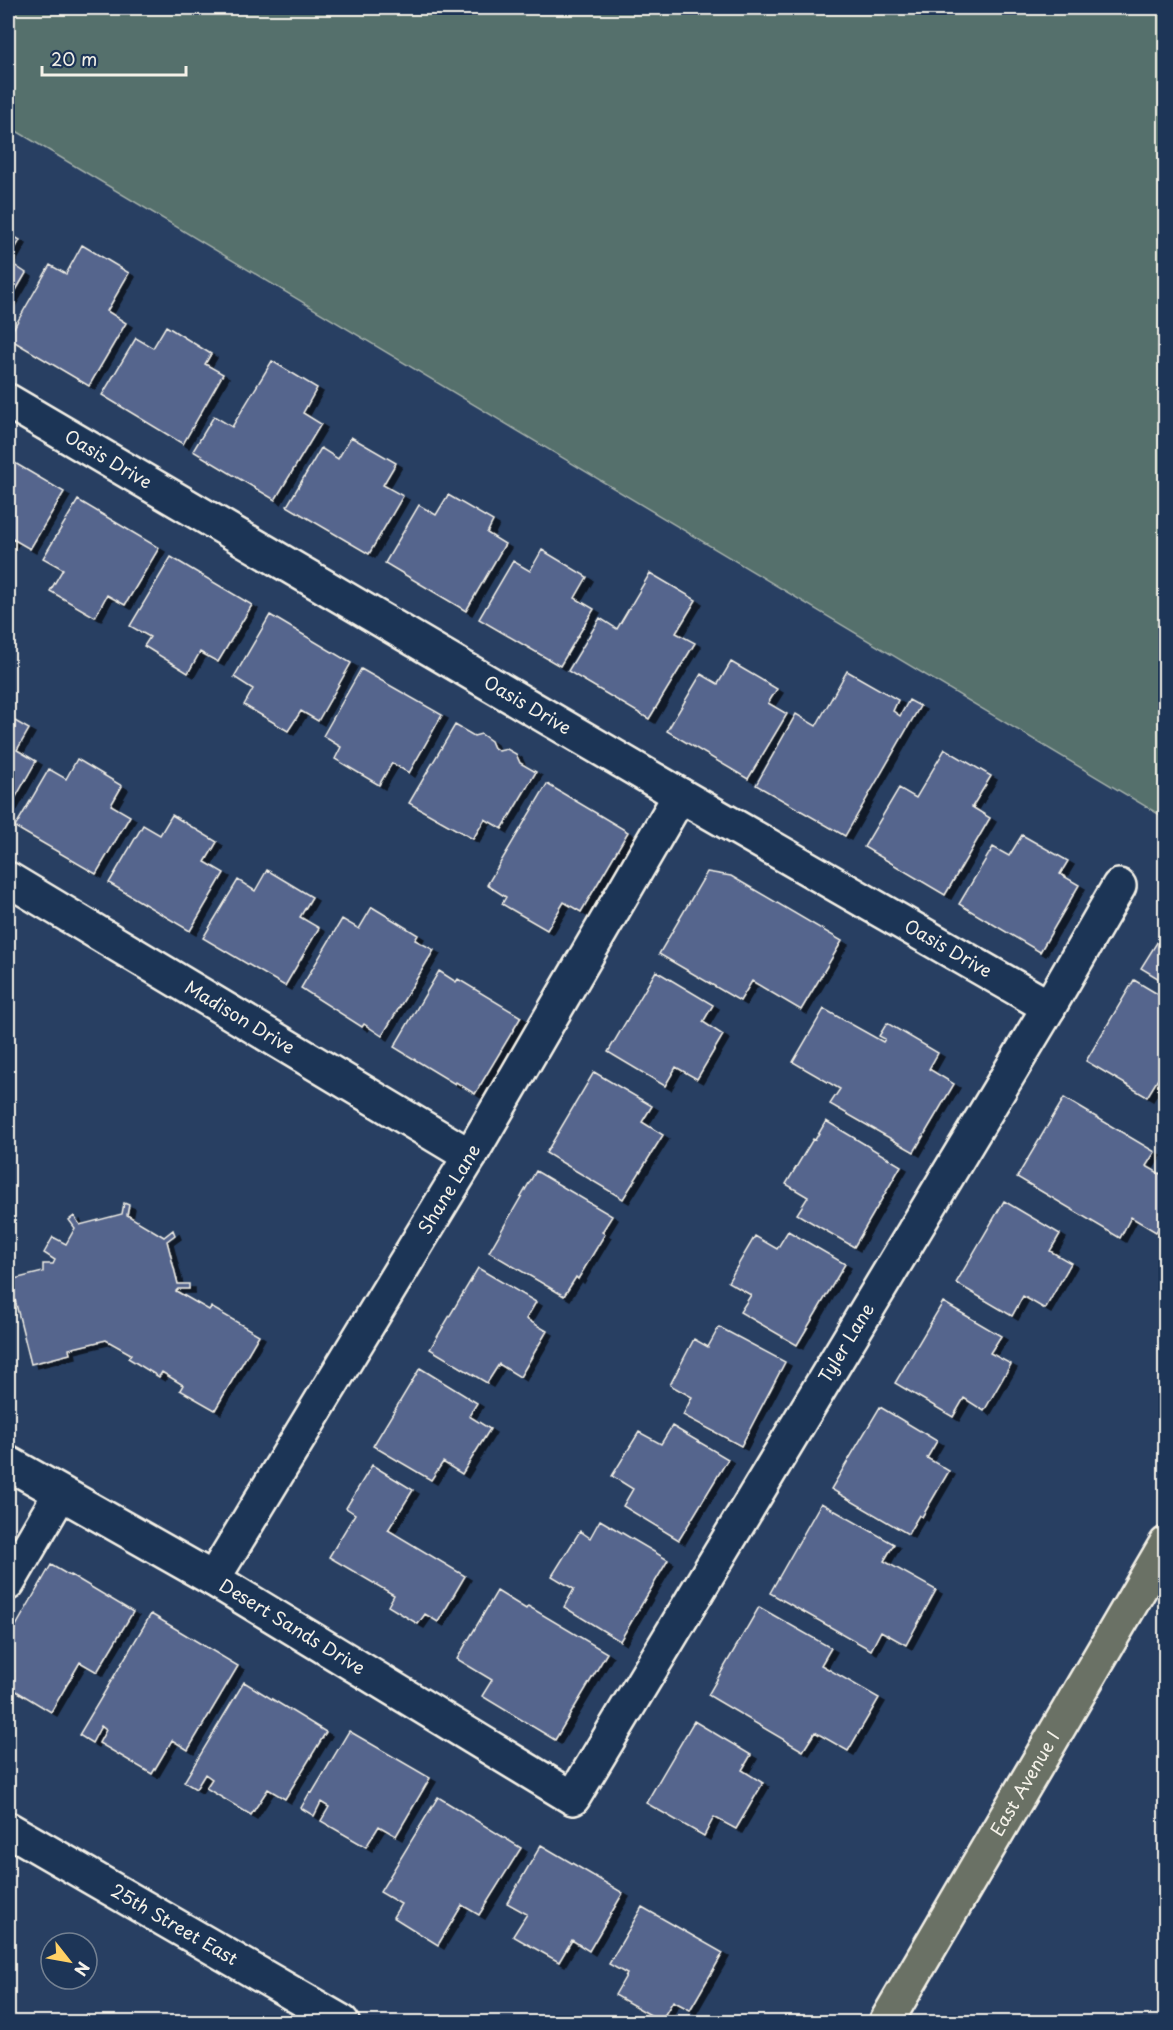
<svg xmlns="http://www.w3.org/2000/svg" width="1173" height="2030" font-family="'Playpen Sans',sans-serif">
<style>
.green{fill:#546f6c;stroke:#a4b0aa;stroke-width:1.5}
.building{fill:#55658d;stroke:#f4f1e8;stroke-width:1.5;filter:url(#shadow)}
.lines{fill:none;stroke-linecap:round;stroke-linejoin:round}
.minor-casing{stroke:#f4f1e8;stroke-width:38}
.major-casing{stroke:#f4f1e8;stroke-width:38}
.minor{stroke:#1d3557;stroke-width:33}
.major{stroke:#6a7165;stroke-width:33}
.labels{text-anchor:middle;stroke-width:6;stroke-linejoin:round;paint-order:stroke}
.street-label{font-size:18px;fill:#f4f1e8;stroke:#1d3557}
</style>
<defs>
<filter id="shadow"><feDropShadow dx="6" dy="4" stdDeviation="0" flood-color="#0009"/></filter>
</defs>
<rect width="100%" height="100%" fill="#283f62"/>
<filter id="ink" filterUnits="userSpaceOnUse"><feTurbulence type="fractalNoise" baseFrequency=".0167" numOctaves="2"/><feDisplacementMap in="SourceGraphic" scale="12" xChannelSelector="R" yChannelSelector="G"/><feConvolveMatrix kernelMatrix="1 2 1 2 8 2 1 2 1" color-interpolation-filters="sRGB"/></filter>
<g filter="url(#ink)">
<path class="green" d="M 8,8 L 1165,8 L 1165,818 L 8,126 Z"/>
<path class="building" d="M 8,233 L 20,240 L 8,261 Z
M 82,245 L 129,273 L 107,311 L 126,323 L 89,386 L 8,338 L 50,265 L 66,274 Z
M 8,261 L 26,273 L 8,304 Z
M 166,326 L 211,354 L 205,364 L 223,374 L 183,444 L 102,395 L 136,338 L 153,348 Z
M 272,361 L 317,388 L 303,413 L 321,424 L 275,500 L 193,451 L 214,416 L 232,427 Z
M 351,437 L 396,463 L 383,485 L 403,496 L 369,554 L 287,506 L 321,448 L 338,459 Z
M 8,459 L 64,492 L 30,549 L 13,539 L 8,548 Z
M 448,495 L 493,521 L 487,533 L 505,544 L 466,611 L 385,563 L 419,505 L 436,515 Z
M 78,500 L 159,548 L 125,605 L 107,595 L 95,617 L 50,591 L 63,569 L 43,558 Z
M 542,550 L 587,577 L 575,598 L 594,609 L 560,666 L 479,619 L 513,561 L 530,571 Z
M 171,557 L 252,605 L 218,662 L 200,652 L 188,673 L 144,646 L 150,637 L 130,626 Z
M 650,573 L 696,600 L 676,633 L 695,643 L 649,719 L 568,671 L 600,618 L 617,629 Z
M 270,615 L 351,663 L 318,721 L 301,711 L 288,731 L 244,705 L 253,689 L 234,677 Z
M 731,662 L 777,689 L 768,703 L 787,714 L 748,779 L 667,731 L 701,674 L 718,684 Z
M 361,669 L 442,715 L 409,773 L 392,763 L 379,785 L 335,759 L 341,747 L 323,736 Z
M 847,671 L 898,700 L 893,711 L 900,716 L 909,700 L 920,706 L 845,836 L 756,785 L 796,714 L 816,726 Z
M 8,717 L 29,729 L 17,750 L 36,761 L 8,811 Z
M 455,725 L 474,736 L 481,734 L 491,741 L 494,748 L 499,751 L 507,749 L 516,754 L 520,763 L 536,772 L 502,829 L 485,819 L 473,839 L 409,803 Z
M 945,749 L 991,776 L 972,807 L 990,818 L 945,895 L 864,847 L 899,788 L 916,798 Z
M 77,759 L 122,786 L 111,805 L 130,816 L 96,874 L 15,827 L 49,769 L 66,779 Z
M 547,784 L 628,832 L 581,912 L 564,902 L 547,930 L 502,904 L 506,897 L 487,885 Z
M 172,815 L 217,842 L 205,862 L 224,873 L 190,931 L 109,883 L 143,825 L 160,835 Z
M 1022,835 L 1068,861 L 1060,874 L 1079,885 L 1040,952 L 959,904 L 993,847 L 1009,856 Z
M 267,870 L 312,897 L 300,917 L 319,928 L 285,986 L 203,938 L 238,880 L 255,891 Z
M 707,872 L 731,876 L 842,941 L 801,1010 L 752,981 L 740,1001 L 659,954 Z
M 372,907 L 418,935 L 415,940 L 434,950 L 382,1036 L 364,1024 L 362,1027 L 301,988 L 342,919 L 359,929 Z
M 1166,928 L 1166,983 L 1141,968 Z
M 439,971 L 456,982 L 458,979 L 521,1017 L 475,1094 L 456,1082 L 455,1084 L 394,1047 Z
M 656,971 L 713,1005 L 703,1022 L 723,1035 L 697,1079 L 676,1067 L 665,1086 L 608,1052 Z
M 1134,980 L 1166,999 L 1166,1083 L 1158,1079 L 1147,1097 L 1086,1061 Z
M 824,1009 L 883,1042 L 885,1039 L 879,1036 L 887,1023 L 938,1053 L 929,1069 L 954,1084 L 914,1152 L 830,1104 L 840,1089 L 793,1062 Z
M 594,1072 L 652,1106 L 642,1122 L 663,1135 L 623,1199 L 546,1153 Z
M 1064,1098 L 1155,1152 L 1146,1166 L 1166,1177 L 1166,1216 L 1156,1232 L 1131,1217 L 1120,1238 L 1017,1177 Z
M 826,1121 L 901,1166 L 854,1247 L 797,1214 L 808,1197 L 786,1184 L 813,1139 L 815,1140 Z
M 536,1171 L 612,1216 L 602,1232 L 605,1234 L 578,1279 L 576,1277 L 564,1296 L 489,1252 Z
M 1004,1201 L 1060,1234 L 1050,1251 L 1071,1263 L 1045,1309 L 1023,1296 L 1012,1316 L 956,1283 Z
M 124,1203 L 129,1205 L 127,1215 L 164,1237 L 173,1230 L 175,1235 L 167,1241 L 178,1284 L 189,1284 L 189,1289 L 178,1289 L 176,1291 L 209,1310 L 211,1307 L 259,1335 L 215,1410 L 180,1390 L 183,1385 L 162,1372 L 159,1377 L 128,1358 L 131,1354 L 106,1340 L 69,1349 L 70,1354 L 31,1364 L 10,1280 L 43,1272 L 43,1264 L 53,1264 L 55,1260 L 44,1253 L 53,1237 L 66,1244 L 75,1228 L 69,1220 L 74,1216 L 80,1225 L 122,1214 Z
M 788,1231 L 845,1264 L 797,1345 L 740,1312 L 751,1295 L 728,1282 L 755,1236 L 777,1249 Z
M 478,1268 L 536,1302 L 526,1319 L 547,1331 L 520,1377 L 499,1364 L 487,1383 L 430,1349 Z
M 943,1302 L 1001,1336 L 990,1353 L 1011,1364 L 984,1411 L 964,1398 L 953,1417 L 895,1383 Z
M 719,1327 L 785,1362 L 741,1446 L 683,1415 L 692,1397 L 670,1385 L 694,1339 L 708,1347 Z
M 420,1368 L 477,1403 L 469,1416 L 490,1429 L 462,1474 L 443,1462 L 431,1480 L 373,1446 Z
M 880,1407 L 937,1441 L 927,1458 L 949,1471 L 922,1517 L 919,1515 L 908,1534 L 831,1489 Z
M 672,1426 L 728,1459 L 679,1540 L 623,1506 L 633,1489 L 612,1476 L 639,1432 L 661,1444 Z
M 372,1465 L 413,1490 L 388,1530 L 465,1576 L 438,1622 L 425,1614 L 418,1624 L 388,1606 L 394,1595 L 329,1557 L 355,1514 L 346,1508 Z
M 821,1503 L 894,1544 L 884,1561 L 936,1590 L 906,1645 L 881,1631 L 871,1650 L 770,1593 Z
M 600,1520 L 668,1560 L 620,1641 L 564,1607 L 574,1589 L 552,1576 L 580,1531 L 590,1538 Z
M 51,1565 L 70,1576 L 71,1575 L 133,1612 L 97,1672 L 80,1662 L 51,1712 L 8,1686 L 14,1671 L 8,1666 L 8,1640 Z
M 497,1591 L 526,1609 L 528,1606 L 607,1653 L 555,1740 L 482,1696 L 492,1680 L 457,1659 Z
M 759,1607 L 831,1648 L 821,1665 L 879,1698 L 848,1751 L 815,1732 L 803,1751 L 708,1695 Z
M 151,1614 L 238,1666 L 188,1750 L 172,1740 L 152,1774 L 99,1743 L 106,1730 L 101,1726 L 92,1743 L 79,1735 Z
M 244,1682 L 326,1732 L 285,1799 L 268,1789 L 251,1815 L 206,1788 L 212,1779 L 205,1774 L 196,1789 L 184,1782 Z
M 694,1721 L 751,1755 L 742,1770 L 763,1783 L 736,1829 L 714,1817 L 704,1836 L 646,1803 Z
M 349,1731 L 430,1778 L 396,1836 L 379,1826 L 366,1847 L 321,1821 L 329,1807 L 321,1802 L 314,1816 L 301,1808 L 310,1792 L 312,1793 Z
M 438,1797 L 521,1848 L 479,1915 L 462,1905 L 438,1945 L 393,1917 L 401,1904 L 380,1892 Z
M 541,1845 L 623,1893 L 589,1951 L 572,1940 L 559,1962 L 513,1936 L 527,1914 L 507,1903 Z
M 642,1907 L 723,1953 L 690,2010 L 673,2001 L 661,2021 L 615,1995 L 627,1974 L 609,1964 Z"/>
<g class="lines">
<g class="minor-casing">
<g id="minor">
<path id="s1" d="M 8,401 L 680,795 L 1049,1007"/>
<path id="s2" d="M 8,879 L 470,1156"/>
<path id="s3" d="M 8,1463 L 213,1579 L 573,1798 L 1049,1007 L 1119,886"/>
<path id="s4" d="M 213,1579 L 470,1156 L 680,795"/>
<path d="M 8,1583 L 60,1494"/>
<path id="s5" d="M 8,1829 L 342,2022"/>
</g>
</g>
<g class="major-casing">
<g id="major">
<path id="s6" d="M 886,2022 L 1166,1544"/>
</g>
</g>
<use href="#minor" class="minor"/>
<use href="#major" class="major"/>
</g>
</g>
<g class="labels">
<g class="street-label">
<text dy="6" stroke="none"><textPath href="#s1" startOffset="116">Oasis Drive</textPath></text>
<text dy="6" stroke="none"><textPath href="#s1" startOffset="602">Oasis Drive</textPath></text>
<text dy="6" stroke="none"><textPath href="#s1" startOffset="1088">Oasis Drive</textPath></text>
<text dy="6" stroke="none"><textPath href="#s2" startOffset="270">Madison Drive</textPath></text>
<text dy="6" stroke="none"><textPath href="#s4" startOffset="456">Shane Lane</textPath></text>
<text dy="6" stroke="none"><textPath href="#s3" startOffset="1188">Tyler Lane</textPath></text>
<text dy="6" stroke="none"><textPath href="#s3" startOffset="328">Desert Sands Drive</textPath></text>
<text dy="6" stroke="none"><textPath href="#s6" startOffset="276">East Avenue I</textPath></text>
<text dy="6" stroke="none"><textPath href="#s5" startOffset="192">25th Street East</textPath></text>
</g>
</g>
<rect width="1173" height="2030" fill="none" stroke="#1d3557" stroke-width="30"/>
<rect x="15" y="15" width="1143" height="2000" fill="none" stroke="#f4f1e8" stroke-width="2" filter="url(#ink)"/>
<g transform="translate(69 1961) rotate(121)"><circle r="28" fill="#1d3557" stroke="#738091" stroke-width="1.5"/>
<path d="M0-4.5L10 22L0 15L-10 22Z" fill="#ffd166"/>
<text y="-9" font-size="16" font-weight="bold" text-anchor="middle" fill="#f4f1e8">N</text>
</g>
<path d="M42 66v9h144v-9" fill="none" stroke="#f4f1e8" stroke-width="3"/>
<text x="51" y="66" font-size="18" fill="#f4f1e8" stroke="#1d3557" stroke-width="4.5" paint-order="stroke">20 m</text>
</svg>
